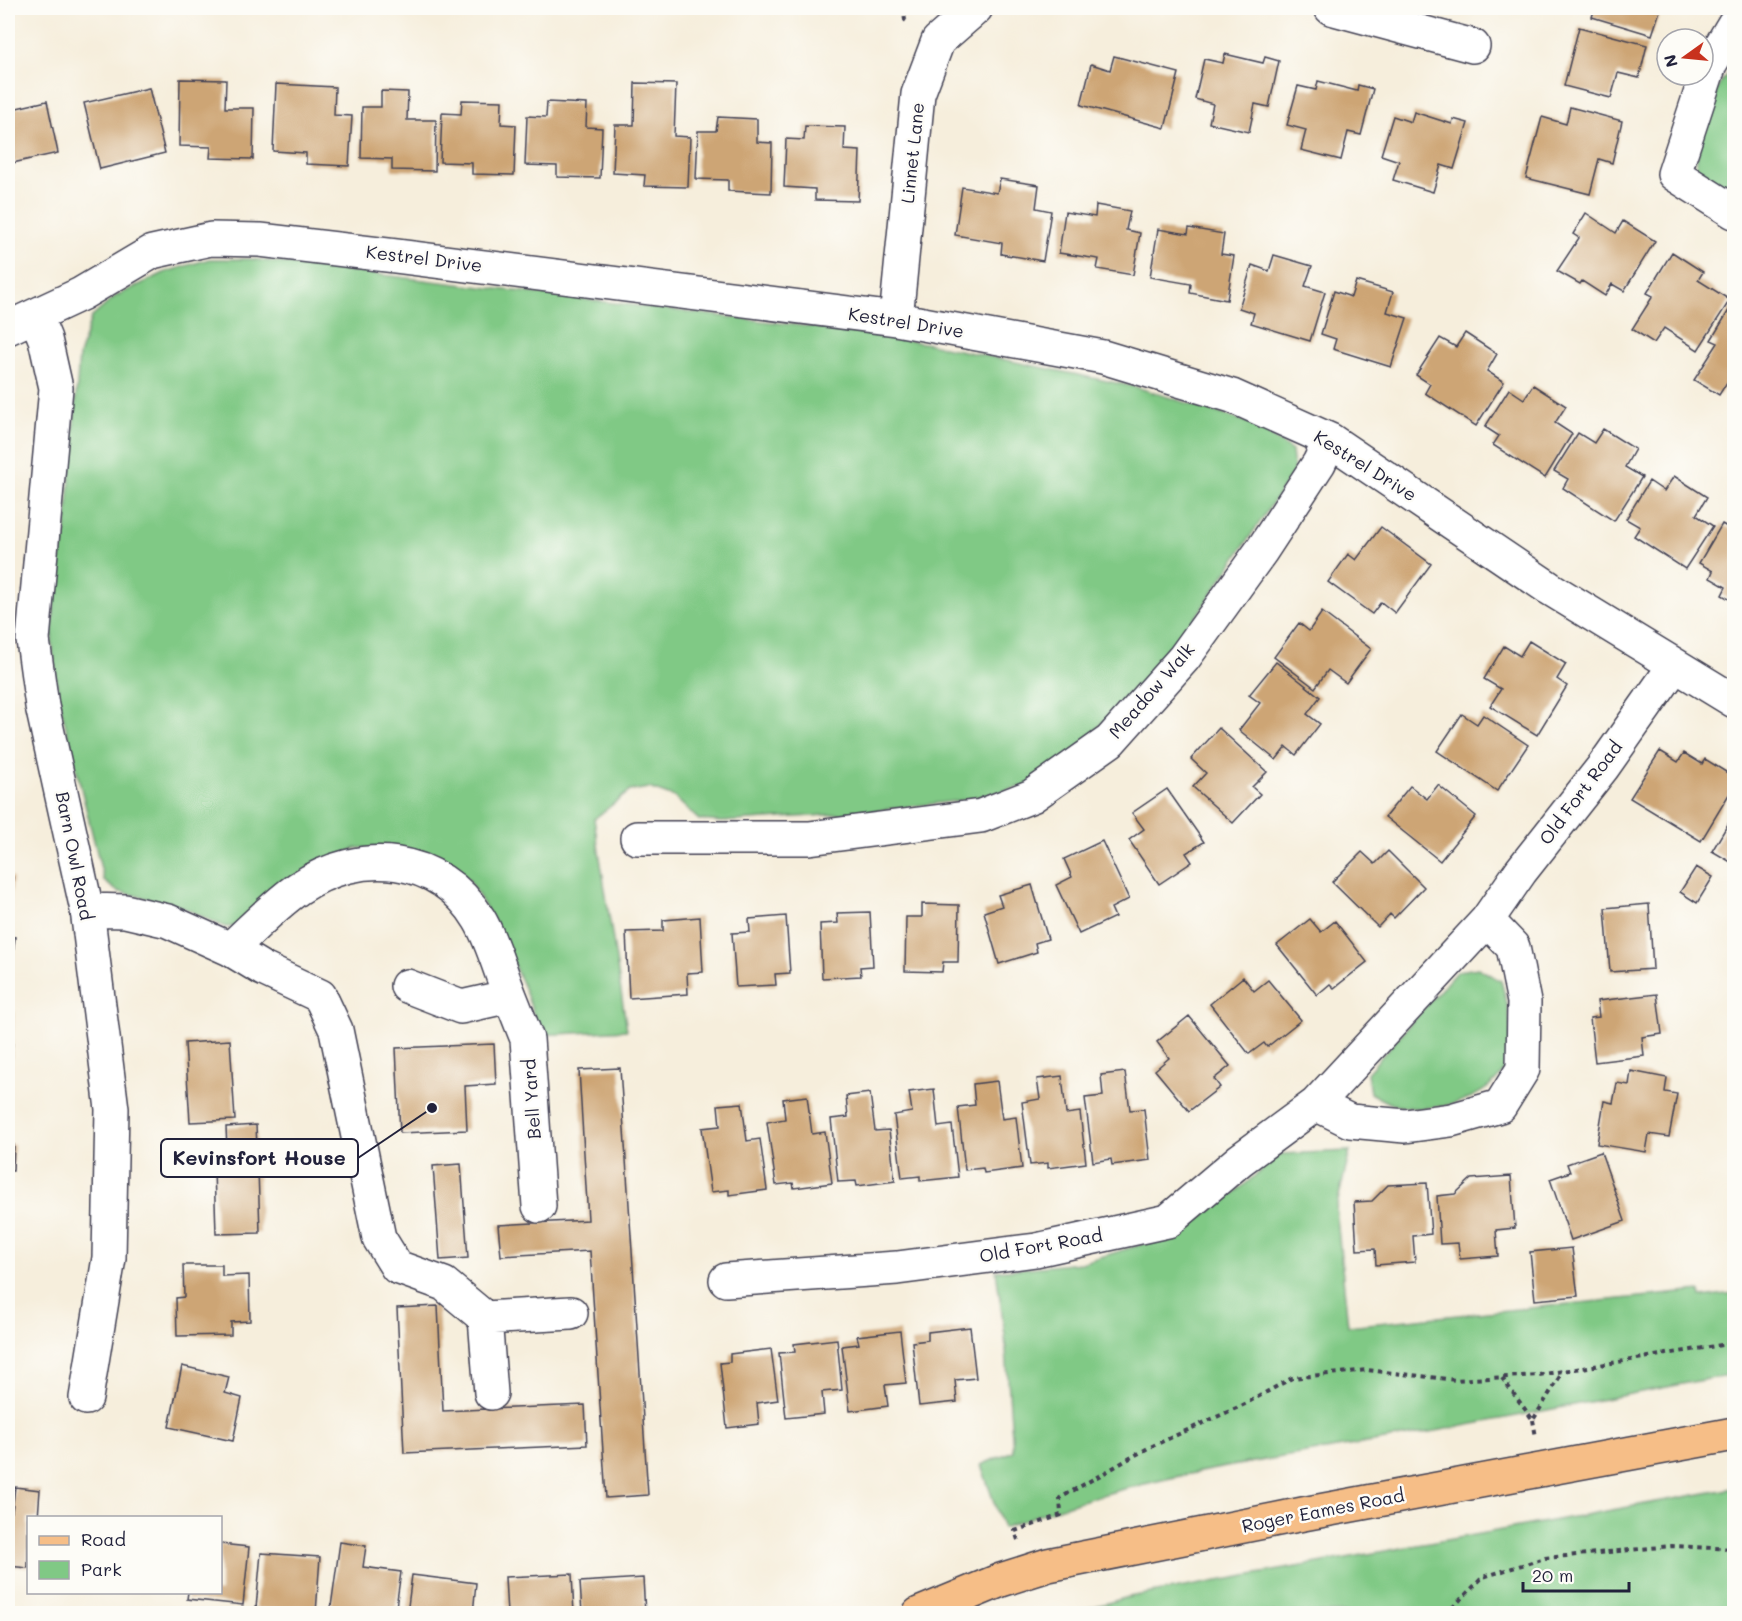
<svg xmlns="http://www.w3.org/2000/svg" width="1742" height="1621" font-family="Mali,sans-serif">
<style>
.green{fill:#80c985;stroke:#517660;stroke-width:1.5}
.building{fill:#cda574}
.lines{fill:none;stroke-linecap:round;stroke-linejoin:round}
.minor-casing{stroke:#424153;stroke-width:36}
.major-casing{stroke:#424153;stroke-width:36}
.path{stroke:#424153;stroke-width:4;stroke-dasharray:4.5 4.5;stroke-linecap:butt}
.minor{stroke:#fff;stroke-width:33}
.major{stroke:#f6be87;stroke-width:33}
.labels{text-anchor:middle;stroke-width:5;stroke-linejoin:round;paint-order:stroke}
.street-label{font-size:18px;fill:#22223b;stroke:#fdfcf7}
.leader{fill:none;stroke:#22223b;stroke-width:2}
.callout-dot{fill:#22223b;stroke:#fdfcf7;stroke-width:2}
.callout{fill:#fdfcf7;stroke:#22223b;stroke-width:2}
.callout-label{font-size:20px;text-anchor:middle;font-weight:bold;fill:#22223b}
</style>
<rect width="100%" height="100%" fill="#fdfcf7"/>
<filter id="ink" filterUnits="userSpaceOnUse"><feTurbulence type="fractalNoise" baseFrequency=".0167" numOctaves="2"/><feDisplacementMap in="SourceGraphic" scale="12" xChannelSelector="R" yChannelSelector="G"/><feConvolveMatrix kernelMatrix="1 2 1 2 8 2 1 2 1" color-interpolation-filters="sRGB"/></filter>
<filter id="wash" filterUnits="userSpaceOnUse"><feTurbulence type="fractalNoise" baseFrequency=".008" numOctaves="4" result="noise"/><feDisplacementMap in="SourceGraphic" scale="24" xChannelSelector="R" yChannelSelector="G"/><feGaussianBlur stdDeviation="1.35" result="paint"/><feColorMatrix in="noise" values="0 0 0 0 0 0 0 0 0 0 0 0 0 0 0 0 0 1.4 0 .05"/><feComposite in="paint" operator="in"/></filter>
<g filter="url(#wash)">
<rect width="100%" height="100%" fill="#f6eedc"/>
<path class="green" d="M 1734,68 L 1734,196 L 1695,169 C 1700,141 1710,84 1734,68 Z
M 209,259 L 251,259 L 854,332 L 930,344 L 1136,387 L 1254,424 L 1292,451 L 1294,471 L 1198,614 L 1150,675 L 1075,751 L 1030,785 L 964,800 L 856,813 L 721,822 L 699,820 L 674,797 L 649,788 L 630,791 L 594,819 L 627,1030 L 541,1035 L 524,988 L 497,927 L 470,881 L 438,858 L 389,848 L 357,848 L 308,868 L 240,926 L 225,927 L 182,907 L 117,891 L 104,881 L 58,695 L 52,642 L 55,587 L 66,531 L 79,356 L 91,318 L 116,296 L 166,272 Z
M 1478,968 L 1501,981 C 1508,1005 1514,1028 1510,1053 C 1504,1099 1429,1117 1391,1104 C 1384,1101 1377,1097 1370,1093 L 1367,1073 L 1457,971 Z
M 1350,1151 L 1336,1208 L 1348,1326 L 1700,1291 L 1701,1297 L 1734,1293 L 1734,1374 C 1620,1396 1506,1419 1391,1439 C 1261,1461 1126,1478 1003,1528 L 981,1465 L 1013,1451 L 1005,1335 L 996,1271 L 1081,1263 L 1178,1233 L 1236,1192 L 1280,1154 Z
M 1734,1488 L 1734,1613 L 1071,1613 L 1129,1597 Z"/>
<g id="blocks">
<path class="building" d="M 1595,8 L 1661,8 L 1652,35 L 1592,17 Z
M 1579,27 L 1647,45 L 1639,78 L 1618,73 L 1611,98 L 1564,86 Z
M 1225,54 L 1263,63 L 1265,57 L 1279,61 L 1269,107 L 1255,104 L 1249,132 L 1209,123 L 1213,104 L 1195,99 L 1204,59 L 1223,63 Z
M 1114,56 L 1179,73 L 1165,128 L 1081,105 L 1091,64 L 1110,70 Z
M 180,79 L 226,80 L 225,108 L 254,108 L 253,159 L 210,158 L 211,147 L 179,146 Z
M 1318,81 L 1357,91 L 1358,85 L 1373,89 L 1361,135 L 1348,132 L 1341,160 L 1301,150 L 1306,130 L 1287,125 L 1298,86 L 1316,90 Z
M 635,83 L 676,84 L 674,136 L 690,137 L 688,187 L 644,186 L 645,175 L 613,173 L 615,125 L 634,125 Z
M 276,84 L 335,87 L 334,115 L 352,116 L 349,166 L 306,164 L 306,153 L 273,151 Z
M 149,88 L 165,153 L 100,169 L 84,103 Z
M 381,91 L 408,92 L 407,120 L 436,120 L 435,171 L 392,170 L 392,159 L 361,158 L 362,107 L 381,107 Z
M 462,100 L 502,101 L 501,124 L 516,125 L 514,175 L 472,174 L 472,163 L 440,162 L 442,113 L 461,114 Z
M 47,101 L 58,153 L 8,164 L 8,110 Z
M 547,102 L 587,104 L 586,127 L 602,128 L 600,178 L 557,177 L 557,166 L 525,165 L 527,116 L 546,117 Z
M 1570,107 L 1622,121 L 1612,163 L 1599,159 L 1590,194 L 1526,178 L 1542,117 L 1566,124 Z
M 1414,112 L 1452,124 L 1453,119 L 1468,123 L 1454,169 L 1441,165 L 1433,192 L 1393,180 L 1399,161 L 1381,155 L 1393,116 L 1411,122 Z
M 718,117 L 757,119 L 757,142 L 772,143 L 771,193 L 728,191 L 728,180 L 696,179 L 698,131 L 716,131 Z
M 805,126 L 845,127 L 844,150 L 860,151 L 858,201 L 815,200 L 815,189 L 784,187 L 786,139 L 804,140 Z
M 1000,179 L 1039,185 L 1036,208 L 1051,211 L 1043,261 L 1001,254 L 1002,243 L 955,235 L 962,187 L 997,193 Z
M 1096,205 L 1130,211 L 1126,230 L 1140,233 L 1133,275 L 1097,269 L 1099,259 L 1059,253 L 1065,212 L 1095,217 Z
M 1586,213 L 1616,233 L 1623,221 L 1655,241 L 1624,291 L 1612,284 L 1605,296 L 1582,281 L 1580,284 L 1557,271 L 1579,238 L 1573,234 Z
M 1189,228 L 1224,234 L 1221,254 L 1234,256 L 1227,300 L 1190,293 L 1191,284 L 1150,277 L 1158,229 L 1188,234 Z
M 1672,252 L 1703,272 L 1698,280 L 1730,300 L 1698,350 L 1664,328 L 1654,343 L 1632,329 L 1653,296 L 1647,293 Z
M 1274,255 L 1312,266 L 1305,286 L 1325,292 L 1310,341 L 1251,323 L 1254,313 L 1239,308 L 1252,265 L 1269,271 Z
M 1356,281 L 1393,292 L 1387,312 L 1407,318 L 1391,367 L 1333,349 L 1336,339 L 1321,334 L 1334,291 L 1351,297 Z
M 1734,302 L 1734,382 L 1729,379 L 1719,395 L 1694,380 L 1718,343 L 1711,340 Z
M 1465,333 L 1497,354 L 1487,371 L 1504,382 L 1476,426 L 1425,393 L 1430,384 L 1416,375 L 1440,338 L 1456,347 Z
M 1533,385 L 1566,406 L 1555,423 L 1572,434 L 1545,478 L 1493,445 L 1499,436 L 1485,427 L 1509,389 L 1524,399 Z
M 1603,429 L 1635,449 L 1625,467 L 1642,477 L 1614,521 L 1563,488 L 1568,479 L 1554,471 L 1578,433 L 1594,443 Z
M 1674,476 L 1707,497 L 1696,515 L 1713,526 L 1685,569 L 1634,536 L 1640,527 L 1626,519 L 1649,481 L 1664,491 Z
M 1722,524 L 1734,531 L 1734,602 L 1722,595 L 1726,587 L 1710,578 L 1713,571 L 1699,563 Z
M 1381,527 L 1431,564 L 1395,613 L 1381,602 L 1372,614 L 1328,582 L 1348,554 L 1356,560 Z
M 1322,612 L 1371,649 L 1346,683 L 1328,670 L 1315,688 L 1274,657 L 1299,623 L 1309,631 Z
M 1529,641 L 1566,664 L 1557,679 L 1567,686 L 1537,735 L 1490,706 L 1501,689 L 1484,679 L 1504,646 L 1520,656 Z
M 1276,662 L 1320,697 L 1307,714 L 1320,724 L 1296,755 L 1286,747 L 1276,760 L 1239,730 L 1260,703 L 1249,695 Z
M 1462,714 L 1477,724 L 1483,715 L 1528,745 L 1497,791 L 1437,751 Z
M 1219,728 L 1267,772 L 1252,787 L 1260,794 L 1233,823 L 1193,787 L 1206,773 L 1191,759 Z
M 1660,751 L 1678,762 L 1684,753 L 1702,764 L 1705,759 L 1734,777 L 1734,786 L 1701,841 L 1630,798 Z
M 1438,785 L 1476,816 L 1440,861 L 1385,817 L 1410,786 L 1427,799 Z
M 1167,789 L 1204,842 L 1186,853 L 1192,862 L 1159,884 L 1129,840 L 1144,829 L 1132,813 Z
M 1734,814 L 1734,864 L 1712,851 Z
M 1102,841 L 1129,899 L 1111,908 L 1115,917 L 1079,934 L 1056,885 L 1072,877 L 1064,859 Z
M 1388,851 L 1424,887 L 1394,918 L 1390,914 L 1378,927 L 1332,882 L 1362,852 L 1375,864 Z
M 1696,867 L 1713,877 L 1697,903 L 1680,892 Z
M 8,876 L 13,877 L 9,910 L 8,910 Z
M 1032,885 L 1048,939 L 1035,943 L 1037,952 L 999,964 L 984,912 L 1002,906 L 998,895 Z
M 922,904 L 959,905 L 958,962 L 943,962 L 942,972 L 905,971 L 906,917 L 922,917 Z
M 1649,904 L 1653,969 L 1610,972 L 1605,908 Z
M 870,912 L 873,966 L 860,967 L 861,976 L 822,978 L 820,924 L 838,923 L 837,913 Z
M 786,916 L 790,973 L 775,974 L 776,985 L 736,987 L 732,933 L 750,932 L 749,919 Z
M 700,917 L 703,972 L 687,973 L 688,994 L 629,998 L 626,932 L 663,931 L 663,920 Z
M 1310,919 L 1321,932 L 1335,921 L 1367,962 L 1334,988 L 1330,984 L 1317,995 L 1277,945 Z
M 8,936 L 15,937 L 11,977 L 8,977 Z
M 1243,977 L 1254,991 L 1268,980 L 1301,1020 L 1267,1047 L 1264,1043 L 1249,1054 L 1210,1004 Z
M 1657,994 L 1662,1034 L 1642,1037 L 1644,1056 L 1595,1062 L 1590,1018 L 1599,1017 L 1597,1001 Z
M 8,1011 L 14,1011 L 11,1076 L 8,1076 Z
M 1189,1016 L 1230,1066 L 1214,1079 L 1220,1087 L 1189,1111 L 1155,1070 L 1169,1058 L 1157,1042 Z
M 230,1040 L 235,1120 L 190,1122 L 185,1043 Z
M 494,1044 L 496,1084 L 465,1086 L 467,1130 L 400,1133 L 396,1048 Z
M 620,1068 L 648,1495 L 606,1498 L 590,1251 L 501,1256 L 498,1225 L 588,1220 L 579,1070 Z
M 1631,1071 L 1667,1078 L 1665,1092 L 1677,1094 L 1669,1137 L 1649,1134 L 1646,1152 L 1597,1144 L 1604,1101 L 1613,1103 L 1617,1083 L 1629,1085 Z
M 1125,1072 L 1130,1110 L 1144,1109 L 1150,1160 L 1112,1165 L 1111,1159 L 1093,1162 L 1085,1098 L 1103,1096 L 1101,1075 Z
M 1062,1076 L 1066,1114 L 1080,1112 L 1086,1163 L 1048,1168 L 1048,1163 L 1030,1165 L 1022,1102 L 1040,1099 L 1037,1079 Z
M 997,1081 L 1002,1119 L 1016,1117 L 1022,1168 L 984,1173 L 983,1168 L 965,1170 L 958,1107 L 975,1105 L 973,1084 Z
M 934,1089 L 938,1127 L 952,1125 L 958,1177 L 920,1181 L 920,1176 L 902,1178 L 894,1115 L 912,1112 L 909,1092 Z
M 870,1093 L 875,1131 L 889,1130 L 895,1181 L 857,1186 L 856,1181 L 838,1182 L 831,1119 L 848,1117 L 846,1096 Z
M 807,1096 L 812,1134 L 825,1132 L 832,1183 L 794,1188 L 793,1183 L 776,1185 L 767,1122 L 785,1119 L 783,1099 Z
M 742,1103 L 747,1141 L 760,1139 L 767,1190 L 729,1195 L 729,1190 L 711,1192 L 702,1128 L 720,1126 L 718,1105 Z
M 256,1125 L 257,1148 L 227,1149 L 226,1127 Z
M 8,1144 L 14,1145 L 13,1171 L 8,1171 Z
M 1601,1152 L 1625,1221 L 1571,1240 L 1550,1179 L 1570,1172 L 1567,1164 Z
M 461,1164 L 468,1258 L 440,1260 L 433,1166 Z
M 258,1168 L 260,1233 L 216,1234 L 214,1169 Z
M 1511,1176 L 1515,1228 L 1496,1230 L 1498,1256 L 1460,1259 L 1458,1243 L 1440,1244 L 1437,1196 L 1455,1194 L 1471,1179 Z
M 1427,1183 L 1431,1234 L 1413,1236 L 1415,1262 L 1376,1265 L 1375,1249 L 1357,1250 L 1354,1202 L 1372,1201 L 1388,1185 Z
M 1572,1248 L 1578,1296 L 1535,1300 L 1530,1252 Z
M 183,1265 L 222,1265 L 222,1276 L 249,1275 L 250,1321 L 231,1322 L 231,1335 L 177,1336 L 176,1298 L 184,1297 Z
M 438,1306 L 443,1411 L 585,1405 L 587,1445 L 404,1453 L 397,1308 Z
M 970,1327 L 976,1378 L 955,1380 L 957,1402 L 919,1406 L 912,1342 L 928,1340 L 928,1332 Z
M 900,1331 L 906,1383 L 885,1385 L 888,1406 L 850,1411 L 842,1346 L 859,1344 L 857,1336 Z
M 837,1339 L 842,1390 L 822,1392 L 824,1414 L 786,1418 L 779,1353 L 795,1352 L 794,1344 Z
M 771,1349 L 778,1400 L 757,1403 L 759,1424 L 727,1428 L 720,1363 L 730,1362 L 730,1354 Z
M 182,1366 L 229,1377 L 225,1393 L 242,1398 L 233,1441 L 169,1427 Z
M 15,1487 L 40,1490 L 38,1518 L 28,1518 L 28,1568 L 8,1566 L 8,1511 L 12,1512 Z
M 340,1542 L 366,1546 L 363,1567 L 401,1572 L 395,1614 L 330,1614 Z
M 220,1544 L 249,1547 L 243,1605 L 187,1599 L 188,1592 L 220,1592 Z
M 261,1553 L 320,1557 L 316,1613 L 256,1608 Z
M 572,1574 L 574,1614 L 507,1614 L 505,1577 Z
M 412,1575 L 476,1583 L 473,1614 L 407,1614 Z
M 643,1578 L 645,1614 L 582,1614 L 580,1582 Z"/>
</g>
</g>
<g filter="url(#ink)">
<use href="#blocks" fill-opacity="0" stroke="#424153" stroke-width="1.5"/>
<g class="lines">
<g class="minor-casing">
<path id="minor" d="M 1331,8 L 1473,46
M 1734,24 L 1710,64 L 1674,174 L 1734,212
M 36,317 L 45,339 L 56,388 L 33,640 L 42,706 L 87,910 L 112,1109 L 109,1258 L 86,1398
M 896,319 L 918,94 L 938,41 L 976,8
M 8,328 L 81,294 L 152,252 L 211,239 L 260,240 L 396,256 L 896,319 L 1103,357 L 1232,396 L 1330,440 L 1549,588 L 1734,701
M 637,838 L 809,838 L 981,816 L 1032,796 L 1110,741 L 1184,658 L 1262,550 L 1319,463 L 1330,440
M 87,910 L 125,911 L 168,921 L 230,949 L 263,969 L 320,996 L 336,1030 L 379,1238 L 397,1267 L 444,1284 L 485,1318 L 571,1313
M 230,949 C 252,929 274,905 299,888 C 360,847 439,854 479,919 C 493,942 500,972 510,996 L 461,1007 L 407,986
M 510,996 L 527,1039 L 539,1206
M 1316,1104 L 1350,1121 L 1405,1126 L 1451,1120 L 1500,1106 L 1523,1069 L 1524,1002 L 1513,947 L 1487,920
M 726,1280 L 897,1268 L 1036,1250 L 1168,1221 L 1240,1160 L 1316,1104 L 1487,920 L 1521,871 L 1603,767 L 1675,665
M 485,1318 L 491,1393"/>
</g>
<g class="major-casing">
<path id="major" d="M 919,1614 L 1001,1580 L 1048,1565 L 1303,1514 L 1734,1434"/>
</g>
<path class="path" d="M 903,8 L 905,20 L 909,23
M 1502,1378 L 1533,1420 L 1562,1373
M 1533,1420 L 1536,1437
M 1018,1540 L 1015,1531 L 1061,1515 L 1060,1498 L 1148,1448 L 1243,1405 L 1292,1378 L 1367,1370 L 1456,1380 L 1539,1375 L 1734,1343
M 1446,1614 L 1483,1577 L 1545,1558 L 1672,1546 L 1734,1549"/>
<use href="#minor" class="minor"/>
<use href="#major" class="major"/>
</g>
</g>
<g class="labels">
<g class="street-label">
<text transform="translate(913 153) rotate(-84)" y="6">Linnet Lane</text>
<text transform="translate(424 259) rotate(7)" y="6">Kestrel Drive</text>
<text transform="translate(906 323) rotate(9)" y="6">Kestrel Drive</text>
<text transform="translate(1365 466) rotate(32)" y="6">Kestrel Drive</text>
<text transform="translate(1152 691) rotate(-49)" y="6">Meadow Walk</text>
<text transform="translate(1581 793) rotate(-53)" y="6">Old Fort Road</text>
<text transform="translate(74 856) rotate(79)" y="6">Barn Owl Road</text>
<text transform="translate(532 1099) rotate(-94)" y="6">Bell Yard</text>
<text transform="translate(1041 1246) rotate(-10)" y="6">Old Fort Road</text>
<text transform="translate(1323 1511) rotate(-11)" y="6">Roger Eames Road</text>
</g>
</g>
<path class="leader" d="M432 1108L358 1158"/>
<circle class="callout-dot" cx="432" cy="1108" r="6"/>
<rect class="callout" x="161" y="1139" width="197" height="38" rx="6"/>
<g class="callout-label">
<text x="259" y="1165">Kevinsfort House</text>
</g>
<rect width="1742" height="1621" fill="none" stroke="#fdfcf7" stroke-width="30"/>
<rect x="27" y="1516" width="195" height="78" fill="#fdfcf7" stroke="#a5a5ac" stroke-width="1.5"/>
<rect x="39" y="1536" width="30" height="9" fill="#f6be87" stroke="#a5a5ac" stroke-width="1.5"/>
<text x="81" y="1546" font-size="18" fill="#22223b">Road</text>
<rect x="39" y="1561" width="30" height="18" fill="#80c985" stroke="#a5a5ac" stroke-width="1.5"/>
<text x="81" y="1576" font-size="18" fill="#22223b">Park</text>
<g transform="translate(1685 57) rotate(255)"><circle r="28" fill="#fdfcf7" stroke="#a5a5ac" stroke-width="1.5"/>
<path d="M0-4.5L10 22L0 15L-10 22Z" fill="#c8321e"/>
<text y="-9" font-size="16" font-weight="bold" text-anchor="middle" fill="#22223b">N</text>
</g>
<path d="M1523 1582v9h106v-9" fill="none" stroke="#22223b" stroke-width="3"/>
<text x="1532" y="1582" font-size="18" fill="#22223b" stroke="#fdfcf7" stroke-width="4.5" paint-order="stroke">20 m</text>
</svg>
